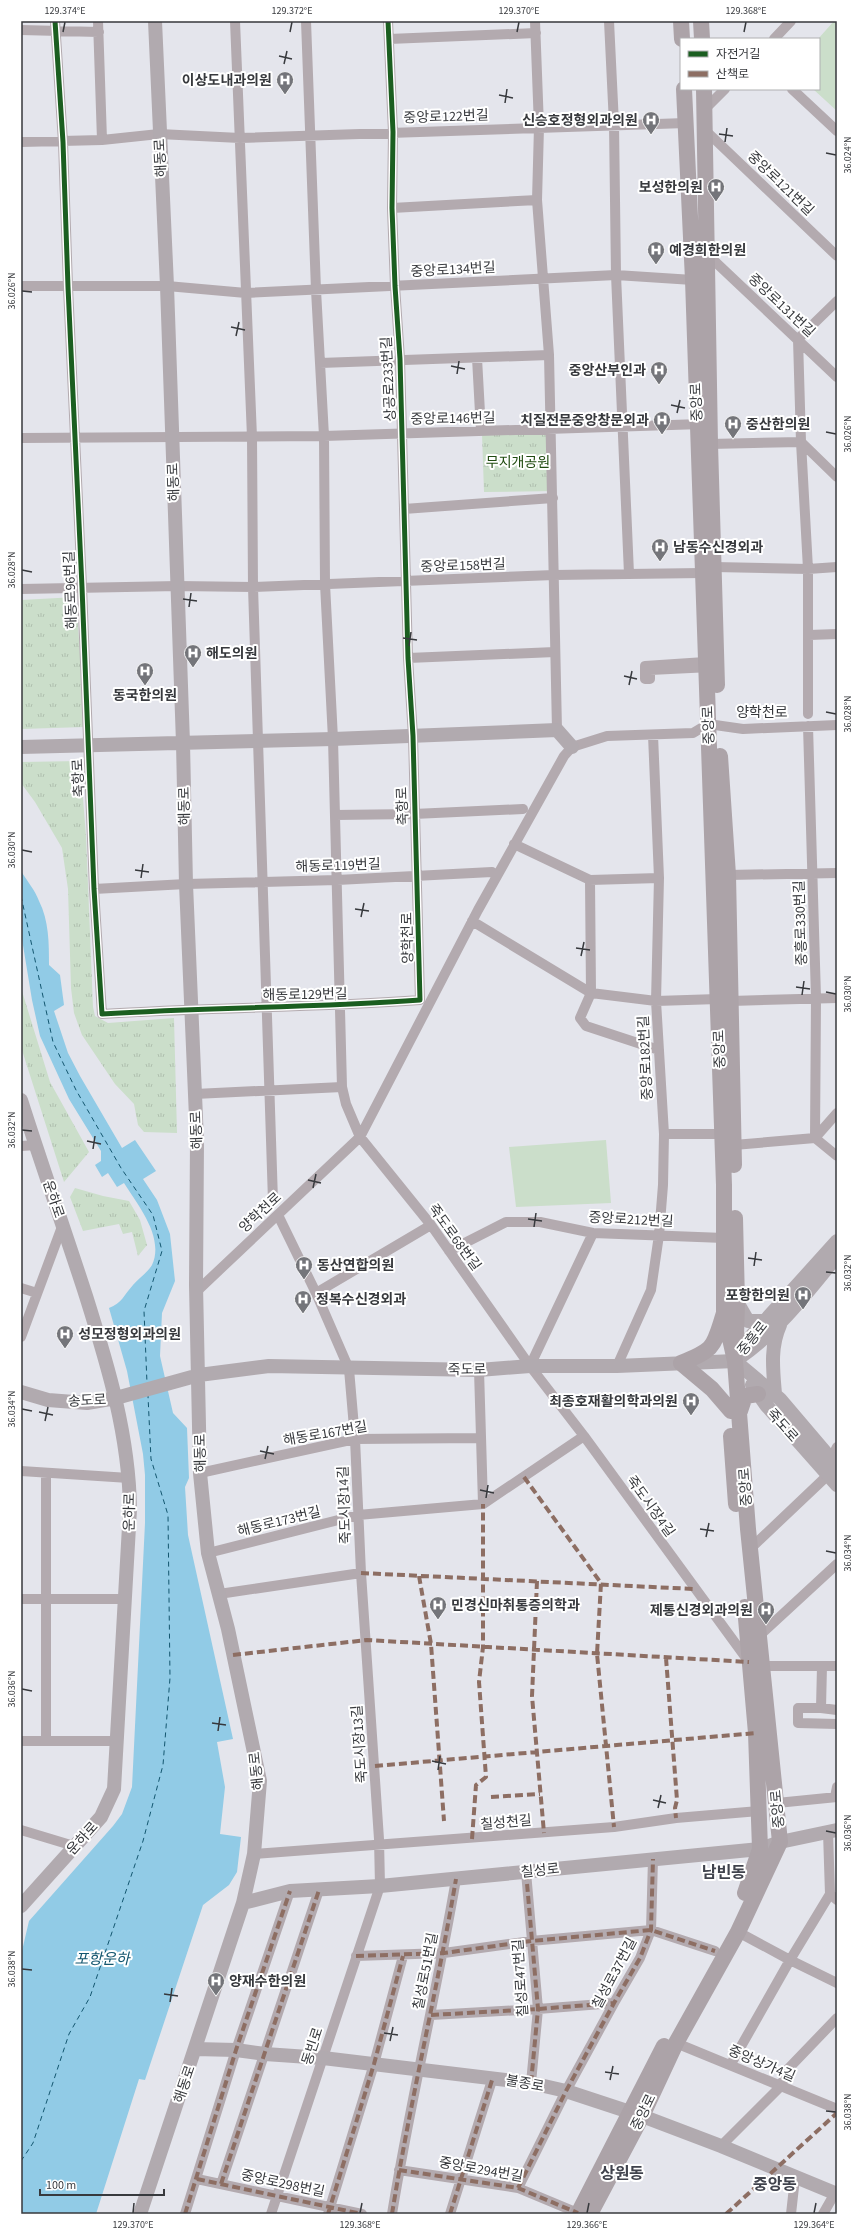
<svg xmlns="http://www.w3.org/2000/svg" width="858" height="2235" font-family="'Source Sans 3','Noto Sans KR',sans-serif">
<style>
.grass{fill:url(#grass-tufts)}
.pitch{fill:#cbdeca}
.water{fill:#91cbe6}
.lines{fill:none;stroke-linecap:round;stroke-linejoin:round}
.ferry{stroke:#13566f;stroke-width:1;stroke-dasharray:5 4;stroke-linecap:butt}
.street{stroke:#b3aaaf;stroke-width:10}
.secondary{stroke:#b1aaaf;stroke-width:14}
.primary{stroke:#aca3a8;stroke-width:16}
.quiet{stroke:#8d6e63;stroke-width:4;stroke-dasharray:8 4;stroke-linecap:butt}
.cycleway-casing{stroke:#fff;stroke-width:8}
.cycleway{stroke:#1b5e20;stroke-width:5}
.ticks{fill:none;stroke:#37393d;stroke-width:1.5}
.labels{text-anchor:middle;stroke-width:4;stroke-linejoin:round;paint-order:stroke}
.poi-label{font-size:14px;font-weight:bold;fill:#37393d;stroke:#fff;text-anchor:start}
.street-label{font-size:14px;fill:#37393d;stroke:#fff}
.park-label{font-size:14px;fill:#204c11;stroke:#fff}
.water-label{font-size:15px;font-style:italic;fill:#13566f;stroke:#fff}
.quarter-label{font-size:16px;font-weight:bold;fill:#40434d;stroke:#fff}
.neatline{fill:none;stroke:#37393d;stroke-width:1.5}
.ticks-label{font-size:10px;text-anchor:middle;fill:#37393d}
</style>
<defs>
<pattern id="grass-tufts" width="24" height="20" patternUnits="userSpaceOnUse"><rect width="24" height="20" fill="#cbdeca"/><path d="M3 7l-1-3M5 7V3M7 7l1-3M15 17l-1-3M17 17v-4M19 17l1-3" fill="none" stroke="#afbfae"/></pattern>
</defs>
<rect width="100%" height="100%" fill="#e4e5ec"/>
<path class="grass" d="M 550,432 L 555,491 L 484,492 L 482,434 Z
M 76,597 L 85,727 L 21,729 L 21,600 Z
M 80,761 L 86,836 L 93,1007 L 95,1016 L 108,1023 L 174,1018 L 177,1133 L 144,1132 L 138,1125 L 134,1104 L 115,1084 L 82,1035 L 74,1013 L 71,988 L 68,889 L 62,848 L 35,802 L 21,783 L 21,762 Z
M 21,988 L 50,1082 L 89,1152 L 64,1182 L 21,1047 Z
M 75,1188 L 103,1196 L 129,1201 L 140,1220 L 147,1245 L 138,1256 L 132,1232 L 123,1234 L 119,1224 L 83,1231 L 70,1197 Z"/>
<path class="pitch" d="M 834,21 L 837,21 L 837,111 L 813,89 L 819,89 L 818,39 Z
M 606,1140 L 611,1203 L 516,1207 L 509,1147 Z"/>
<path class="water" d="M 21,871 C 27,881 35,890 39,901 C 49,921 49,943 49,965 L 60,975 L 64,1005 L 54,1011 L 68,1053 L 80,1076 L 122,1148 L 135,1140 L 156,1171 L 143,1179 L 157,1200 L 170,1234 L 175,1281 L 162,1313 L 160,1356 L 173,1413 L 187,1428 L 189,1478 L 185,1487 L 188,1535 L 233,1739 L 217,1742 L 225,1787 L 220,1834 L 241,1837 L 237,1872 L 229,1885 L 203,1905 L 145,2080 L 139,2079 L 96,2214 L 21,2214 L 21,1955 L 29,1921 L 113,1826 L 122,1814 L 132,1787 L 145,1523 L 145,1475 L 143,1454 L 127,1371 L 109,1308 C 122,1303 124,1295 133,1285 C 138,1279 148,1272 152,1265 C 165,1237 137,1204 124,1183 L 117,1187 L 108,1173 L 102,1177 L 95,1165 L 101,1161 L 101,1151 L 69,1099 L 40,1036 L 32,1000 L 21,933 Z"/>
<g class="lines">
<path class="ferry" d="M 21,896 L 53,1042 L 76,1090 L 121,1168 L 153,1215 L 162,1251 L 144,1311 L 147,1383
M 21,2161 L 33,2143 L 69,2034 L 90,1997 L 143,1841 L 163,1765 L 170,1678 L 168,1515 L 151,1459 L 148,1396"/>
<path class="street" d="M 55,21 L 63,142 L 68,287 L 82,587 L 94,889 L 102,1014 C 208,1007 314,1008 420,1000 L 413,736 L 408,658 L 400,359 L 395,286 L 392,208 L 393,132 L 388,21
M 98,21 L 102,140
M 235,21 L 252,437 L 253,587 L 273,1201
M 306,21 L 316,290 L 324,436 L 325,584 L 333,739 L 342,1087 L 346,1104 L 360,1137 L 431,1225 L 530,1366 L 584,1436 L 749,1662
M 535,21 L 539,127 L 537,200 L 549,355 L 557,730
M 609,21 L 614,124 L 616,275 L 629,574
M 21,30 L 99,32
M 389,39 L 536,33
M 774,39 L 791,21
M 792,89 L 837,131
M 705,109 L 725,89
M 705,130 L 837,256
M 21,142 L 102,140 L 159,134 L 240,138 L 686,123
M 392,208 L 537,200
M 707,254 L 837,377
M 21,286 L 167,286 L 246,293 L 616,275 L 693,280
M 477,358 L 481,431
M 320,363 L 549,355
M 21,438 L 324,436 L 702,424
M 710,444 L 801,442 L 837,477
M 404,509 L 553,498
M 714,567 L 808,569 L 837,567
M 21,589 L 178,586 L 253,587 L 554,575 L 702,573
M 809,635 L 837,634
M 408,658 L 555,652
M 705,662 L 645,666 L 645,679 L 650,679 L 650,670 L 711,667
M 808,714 L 808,569 L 801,442 L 798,339 L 837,301
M 808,726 L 816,998 L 815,1138
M 335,815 L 414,814 L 523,809
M 514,844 L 590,880 L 659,878
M 728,875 L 837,873
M 590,880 L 591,993 L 580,1018 L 586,1026 L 659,1050
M 94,889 L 186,884 L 337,880 L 492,872
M 472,921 L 591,993 L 656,1001 L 718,999
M 731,1001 L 837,998
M 195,1094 L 342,1087
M 664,1134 L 722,1134
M 815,1138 L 837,1156
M 734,1145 L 815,1138 L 837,1113
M 21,1146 L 36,1145
M 449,1251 L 506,1222 L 540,1222 L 593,1233 L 724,1238
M 21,1288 L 37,1293
M 196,1292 L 360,1137 L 478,910 L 564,756 L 572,747 L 607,736 L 693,733 L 708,724 L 743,729 L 837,725
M 316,1293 L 431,1225
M 21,1337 L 63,1224
M 530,1366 L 593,1233
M 617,1366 L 651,1290 L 659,1235 L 663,1185 L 664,1134 L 656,1001 L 659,878 L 653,735
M 479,1370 L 483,1504
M 831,1459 L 837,1447
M 21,1471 L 129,1478
M 200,1473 L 355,1439 L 481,1438
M 750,1549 L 828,1475
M 208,1553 L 358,1515 L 483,1504 L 584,1436
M 219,1594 L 361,1573
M 21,1599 L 124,1599
M 758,1637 L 837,1564
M 761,1666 L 837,1666
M 822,1666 L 821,1708 L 798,1708 L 798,1723 L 837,1724
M 821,1708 L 837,1710
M 21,1741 L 117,1741
M 46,1741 L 46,1473
M 835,1797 L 837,1787
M 777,1803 L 837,1797
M 21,1830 L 74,1846
M 828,1832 L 830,1894 L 837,1900
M 254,1854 L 614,1827 L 676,1818 L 759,1811
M 526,1872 L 538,2009 L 531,2083
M 738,1932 L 790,1960 L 837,1983
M 356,1956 L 444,1953 L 531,1941 L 651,1930 L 715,1951
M 431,2015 L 538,2009 L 614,2003
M 676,2043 L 837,2109
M 731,2064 L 790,1960 L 830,1894
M 721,2146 L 781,2086 L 788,2069 L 837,2018
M 399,2170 L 518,2188 L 578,2213
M 197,2179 L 362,2214
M 221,2184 L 319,1890
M 518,2188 L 566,2091 L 614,2003 L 640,1958 L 651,1930 L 653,1859
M 185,2214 L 236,2050 L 290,1891
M 271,2214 L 380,1886 L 379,1839 L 361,1573 L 355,1439 L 349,1369 L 316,1293 L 278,1215
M 328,2214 L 374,2064 L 403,1956
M 392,2214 C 410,2102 437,1991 456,1879
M 450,2214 L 493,2077
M 791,2214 L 795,2178
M 823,2214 L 835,2193"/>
<path class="secondary" d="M 21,747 L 333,739 L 557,730 L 572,747
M 21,1100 C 42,1166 65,1231 86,1296 C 108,1366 129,1435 130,1509 L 114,1789 L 101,1817 L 21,1906
M 737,1302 L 748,1321 L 764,1321
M 739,1358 C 778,1331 807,1293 837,1256
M 735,1361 L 744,1344 L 837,1241
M 752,1385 L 766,1405 L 837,1485
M 21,1392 L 48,1400 L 87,1403 L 116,1398 L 199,1375 L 269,1366 L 479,1370 L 530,1366 L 617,1366 L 735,1361 L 780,1399 L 837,1466
M 775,1394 C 773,1370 770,1347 780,1325
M 243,1903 L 290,1891 L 380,1886 L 760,1849 L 780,1842 L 837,1830
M 195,2049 L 236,2050 L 265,2054 L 323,2058 L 531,2083 L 566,2091 L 642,2116 L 721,2146 L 837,2194
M 140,2214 L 243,1903 L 254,1854 L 260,1781 L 228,1629 L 208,1553 L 200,1473 L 196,1285 L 197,1141 L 186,884 L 183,743 L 167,286 L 155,21"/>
<path class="primary" d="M 681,21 L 682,39
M 701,21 L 702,39
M 704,89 L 710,444 L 717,685
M 720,756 L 728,875 L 734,1165
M 735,1218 L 737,1302 L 736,1337
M 681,1363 C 716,1349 713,1347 724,1313
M 681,1363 L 712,1389 L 731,1411
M 740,1411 L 745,1396 L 758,1394
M 731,1436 L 736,1504
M 745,1607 L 756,1733 L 760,1849 L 745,1893
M 578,2214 L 664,2046
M 590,2214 L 642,2116 L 676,2043 L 738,1932 L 780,1842 L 748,1529 L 735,1361 L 724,1312 L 724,1185 L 693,280 L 684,89"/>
<path class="quiet" d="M 524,1477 L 601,1583 L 597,1654 L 614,1827
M 361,1573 L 694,1589
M 419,1576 L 431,1644 L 444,1821
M 537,1581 L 532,1696 L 544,1833
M 233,1655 L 367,1640 L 749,1662
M 666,1658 L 677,1800 L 675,1808 L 676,1818
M 375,1766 L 756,1733
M 491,1797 L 540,1794
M 472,1839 L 476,1785 L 486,1777 L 479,1682 L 483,1647 L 483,1504
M 526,1872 L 538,2009 L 531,2083
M 356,1956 L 444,1953 L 531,1941 L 651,1930 L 715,1951
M 431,2015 L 538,2009 L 614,2003
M 399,2170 L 518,2188 L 578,2213
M 197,2179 L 362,2214
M 221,2184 L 319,1890
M 518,2188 L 566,2091 L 614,2003 L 640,1958 L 651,1930 L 653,1859
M 185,2214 L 236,2050 L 290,1891
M 328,2214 L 374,2064 L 403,1956
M 392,2214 C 410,2102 437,1991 456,1879
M 450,2214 L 493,2077
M 726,2214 L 837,2113"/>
<g class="cycleway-casing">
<path id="cycleway" d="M 55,21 L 63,142 L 68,287 L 82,587 L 94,889 L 102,1014 C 208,1007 314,1008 420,1000 L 413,736 L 408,658 L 400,359 L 395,286 L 392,208 L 393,132 L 388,21"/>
</g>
<use href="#cycleway" class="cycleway"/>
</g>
<path class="ticks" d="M 63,32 L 65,22M 290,32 L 292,22M 517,32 L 519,22M 744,32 L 746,22M 279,56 L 292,59M 284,64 L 287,51M 499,95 L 513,98M 505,103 L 507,89M 719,134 L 733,136M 725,142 L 727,128M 826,153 L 836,155M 22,291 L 32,292M 231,327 L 245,330M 236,336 L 239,322M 451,366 L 465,369M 457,374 L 459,361M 671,405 L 685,408M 677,413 L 680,400M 826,432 L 836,434M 22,570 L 32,572M 183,599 L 197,601M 189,607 L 191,593M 403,638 L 417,640M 409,646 L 411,632M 624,676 L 637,679M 629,685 L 632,671M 826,712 L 836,714M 22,850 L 32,852M 135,870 L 149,872M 141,878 L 143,864M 355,909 L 369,911M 361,917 L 364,903M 576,948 L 590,950M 581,956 L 584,942M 796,987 L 810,989M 826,992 L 836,994M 802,995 L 804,981M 22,1130 L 32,1131M 87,1141 L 101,1144M 93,1149 L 95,1136M 308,1180 L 321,1183M 313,1188 L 316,1174M 528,1219 L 542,1221M 534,1227 L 536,1213M 748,1258 L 762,1260M 754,1266 L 756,1252M 826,1272 L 836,1273M 22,1409 L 32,1411M 39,1412 L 53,1415M 45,1421 L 48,1407M 260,1451 L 274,1454M 265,1459 L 268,1446M 480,1490 L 494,1493M 486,1498 L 488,1485M 700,1529 L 714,1531M 706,1537 L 709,1523M 826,1551 L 836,1553M 22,1689 L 32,1691M 212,1723 L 226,1725M 218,1731 L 220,1717M 432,1761 L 446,1764M 438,1770 L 440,1756M 653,1800 L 666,1803M 658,1808 L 661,1795M 826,1831 L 836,1833M 22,1969 L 32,1970M 164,1994 L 178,1996M 170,2002 L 172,1988M 384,2033 L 398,2035M 390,2041 L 393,2027M 605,2072 L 619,2074M 610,2080 L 613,2066M 826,2111 L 836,2112M 133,2213 L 134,2203M 360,2213 L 362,2203M 587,2213 L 589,2203M 814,2213 L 816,2203"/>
<defs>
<g id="hospital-pin" transform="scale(0.9)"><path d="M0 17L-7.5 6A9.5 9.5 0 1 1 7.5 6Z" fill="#74757a" stroke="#fff"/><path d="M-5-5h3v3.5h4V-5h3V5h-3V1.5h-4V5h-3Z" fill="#fff"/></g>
</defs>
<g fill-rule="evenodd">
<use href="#hospital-pin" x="285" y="80"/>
<use href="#hospital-pin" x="651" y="120"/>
<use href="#hospital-pin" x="716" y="187"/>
<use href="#hospital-pin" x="656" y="250"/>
<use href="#hospital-pin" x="659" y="370"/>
<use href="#hospital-pin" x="662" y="420"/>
<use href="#hospital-pin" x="733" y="424"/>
<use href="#hospital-pin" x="660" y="547"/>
<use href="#hospital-pin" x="193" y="653"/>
<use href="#hospital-pin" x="145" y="671"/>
<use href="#hospital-pin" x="304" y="1265"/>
<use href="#hospital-pin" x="803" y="1295"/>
<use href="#hospital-pin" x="303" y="1299"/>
<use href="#hospital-pin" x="65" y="1334"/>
<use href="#hospital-pin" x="691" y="1401"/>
<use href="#hospital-pin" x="438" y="1605"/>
<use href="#hospital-pin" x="766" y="1610"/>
<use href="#hospital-pin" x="216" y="1981"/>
</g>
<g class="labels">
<g class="poi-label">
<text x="272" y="85" text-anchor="end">이상도내과의원</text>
<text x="638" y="125" text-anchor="end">신승호정형외과의원</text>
<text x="703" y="192" text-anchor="end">보성한의원</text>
<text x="669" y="255">예경희한의원</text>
<text x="646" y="375" text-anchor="end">중앙산부인과</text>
<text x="649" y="425" text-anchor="end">치질전문중앙창문외과</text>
<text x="746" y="429">중산한의원</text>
<text x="673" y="552">남동수신경외과</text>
<text x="206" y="658">해도의원</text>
<text x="145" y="700" text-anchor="middle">동국한의원</text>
<text x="317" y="1270">동산연합의원</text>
<text x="790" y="1300" text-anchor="end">포항한의원</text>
<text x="316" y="1304">정복수신경외과</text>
<text x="78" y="1339">성모정형외과의원</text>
<text x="678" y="1406" text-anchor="end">최종호재활의학과의원</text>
<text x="451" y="1610">민경신마취통증의학과</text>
<text x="753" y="1615" text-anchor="end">제통신경외과의원</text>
<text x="229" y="1986">양재수한의원</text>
</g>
<g class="street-label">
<text transform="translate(446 116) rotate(-2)" y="5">중앙로122번길</text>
<text transform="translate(160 158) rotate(-93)" y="5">해동로</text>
<text transform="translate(781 183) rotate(44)" y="5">중앙로121번길</text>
<text transform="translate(453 269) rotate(-3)" y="5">중앙로134번길</text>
<text transform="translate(782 305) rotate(43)" y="5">중앙로131번길</text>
<text transform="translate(388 379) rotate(-93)" y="5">상공로233번길</text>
<text transform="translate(696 402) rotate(-92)" y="5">중앙로</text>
<text transform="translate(453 418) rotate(-1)" y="5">중앙로146번길</text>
<text transform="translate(173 482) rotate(-92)" y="5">해동로</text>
<text transform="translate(463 565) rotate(-2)" y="5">중앙로158번길</text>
<text transform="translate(70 590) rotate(-92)" y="5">해동로96번길</text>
<text x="762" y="717">양학천로</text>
<text transform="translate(708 725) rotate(-92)" y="5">중앙로</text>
<text transform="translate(78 778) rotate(-93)" y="5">축항로</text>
<text transform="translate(184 806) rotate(-91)" y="5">해동로</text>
<text transform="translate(402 806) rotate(-92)" y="5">축항로</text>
<text transform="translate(338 865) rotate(-2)" y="5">해동로119번길</text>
<text transform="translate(800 923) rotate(-92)" y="5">중흥로330번길</text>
<text transform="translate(407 938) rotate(-91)" y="5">양학천로</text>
<text transform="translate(305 994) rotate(-1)" y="5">해동로129번길</text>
<text transform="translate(719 1049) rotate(-92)" y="5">중앙로</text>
<text transform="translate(645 1058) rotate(-93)" y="5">중앙로182번길</text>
<text transform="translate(196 1130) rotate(-92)" y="5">해동로</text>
<text transform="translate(54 1199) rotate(71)" y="5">운하로</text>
<text transform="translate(260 1212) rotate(-43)" y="5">양학천로</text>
<text transform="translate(631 1219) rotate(3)" y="5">중앙로212번길</text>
<text transform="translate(455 1237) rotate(54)" y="5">죽도로68번길</text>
<text transform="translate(752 1338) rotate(-52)" y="5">중흥로</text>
<text transform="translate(467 1369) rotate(-1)" y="5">죽도로</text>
<text transform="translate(87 1400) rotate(-3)" y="5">송도로</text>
<text transform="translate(783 1425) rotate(48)" y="5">죽도로</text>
<text transform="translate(325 1433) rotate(-10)" y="5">해동로167번길</text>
<text transform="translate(200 1453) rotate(-91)" y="5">해동로</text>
<text transform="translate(745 1487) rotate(-94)" y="5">중앙로</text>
<text transform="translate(344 1505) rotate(-92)" y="5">죽도시장14길</text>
<text transform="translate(651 1506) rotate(54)" y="5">죽도시장4길</text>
<text transform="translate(129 1512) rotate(-89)" y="5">운하로</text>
<text transform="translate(279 1521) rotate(-14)" y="5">해동로173번길</text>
<text transform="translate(359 1744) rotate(-94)" y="5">죽도시장13길</text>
<text transform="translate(256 1771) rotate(-96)" y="5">해동로</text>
<text transform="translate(777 1809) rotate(-95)" y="5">중앙로</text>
<text transform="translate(506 1822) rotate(-5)" y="5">칠성천길</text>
<text transform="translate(82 1838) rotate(-48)" y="5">운하로</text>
<text transform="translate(540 1870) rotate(-6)" y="5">칠성로</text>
<text transform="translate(425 1971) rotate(-79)" y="5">칠성로51번길</text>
<text transform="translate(614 1973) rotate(-62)" y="5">칠성로37번길</text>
<text transform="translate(520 1978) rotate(-94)" y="5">칠성로47번길</text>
<text transform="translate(312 2046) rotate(-72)" y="5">동빈로</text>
<text transform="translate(762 2063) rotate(23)" y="5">중앙상가4길</text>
<text transform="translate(525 2083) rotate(10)" y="5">불종로</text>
<text transform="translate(184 2084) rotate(-71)" y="5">해동로</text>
<text transform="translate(643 2112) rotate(-64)" y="5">중앙로</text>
<text transform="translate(481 2169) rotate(10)" y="5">중앙로294번길</text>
<text transform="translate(283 2183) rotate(12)" y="5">중앙로298번길</text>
</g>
<g class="park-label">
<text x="518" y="467">무지개공원</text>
</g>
<g class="water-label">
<text x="102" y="1964">포항운하</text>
</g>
<g class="quarter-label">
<text x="724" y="1878">남빈동</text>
<text x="622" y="2179">상원동</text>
<text x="775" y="2190">중앙동</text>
</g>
</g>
<rect width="858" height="2235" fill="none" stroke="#ffffff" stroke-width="44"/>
<rect x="680" y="38" width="140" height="52" fill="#ffffff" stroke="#afb0b1"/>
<rect x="688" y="51" width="20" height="6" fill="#1b5e20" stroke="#afb0b1"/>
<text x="716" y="58" font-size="12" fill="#37393d">자전거길</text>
<rect x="688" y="71" width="20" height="6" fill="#8d6e63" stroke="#afb0b1"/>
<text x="716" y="78" font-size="12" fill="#37393d">산책로</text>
<path d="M40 2189v6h124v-6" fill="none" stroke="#37393d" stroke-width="2"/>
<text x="46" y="2189" font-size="12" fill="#37393d" stroke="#ffffff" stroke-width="3" paint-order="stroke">100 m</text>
<rect x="22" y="22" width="814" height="2191" class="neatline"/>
<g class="ticks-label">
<text x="65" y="14">129.374°E</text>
<text x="292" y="14">129.372°E</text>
<text x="519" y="14">129.370°E</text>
<text x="746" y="14">129.368°E</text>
<text transform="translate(847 155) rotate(-90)" y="4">36.024°N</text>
<text transform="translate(11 291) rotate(-90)" y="4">36.026°N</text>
<text transform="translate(847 434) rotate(-90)" y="4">36.026°N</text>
<text transform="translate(11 570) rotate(-90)" y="4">36.028°N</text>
<text transform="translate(847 714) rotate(-90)" y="4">36.028°N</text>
<text transform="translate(11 850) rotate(-90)" y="4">36.030°N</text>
<text transform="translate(847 994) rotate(-90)" y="4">36.030°N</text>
<text transform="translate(11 1130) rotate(-90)" y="4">36.032°N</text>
<text transform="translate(847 1273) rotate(-90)" y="4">36.032°N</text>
<text transform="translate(11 1409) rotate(-90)" y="4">36.034°N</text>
<text transform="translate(847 1553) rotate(-90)" y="4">36.034°N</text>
<text transform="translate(11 1689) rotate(-90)" y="4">36.036°N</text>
<text transform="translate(847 1833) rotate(-90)" y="4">36.036°N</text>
<text transform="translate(11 1969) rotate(-90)" y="4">36.038°N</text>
<text transform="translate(847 2112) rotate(-90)" y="4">36.038°N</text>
<text x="133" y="2228">129.370°E</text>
<text x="360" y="2228">129.368°E</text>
<text x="587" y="2228">129.366°E</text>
<text x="814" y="2228">129.364°E</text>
</g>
</svg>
